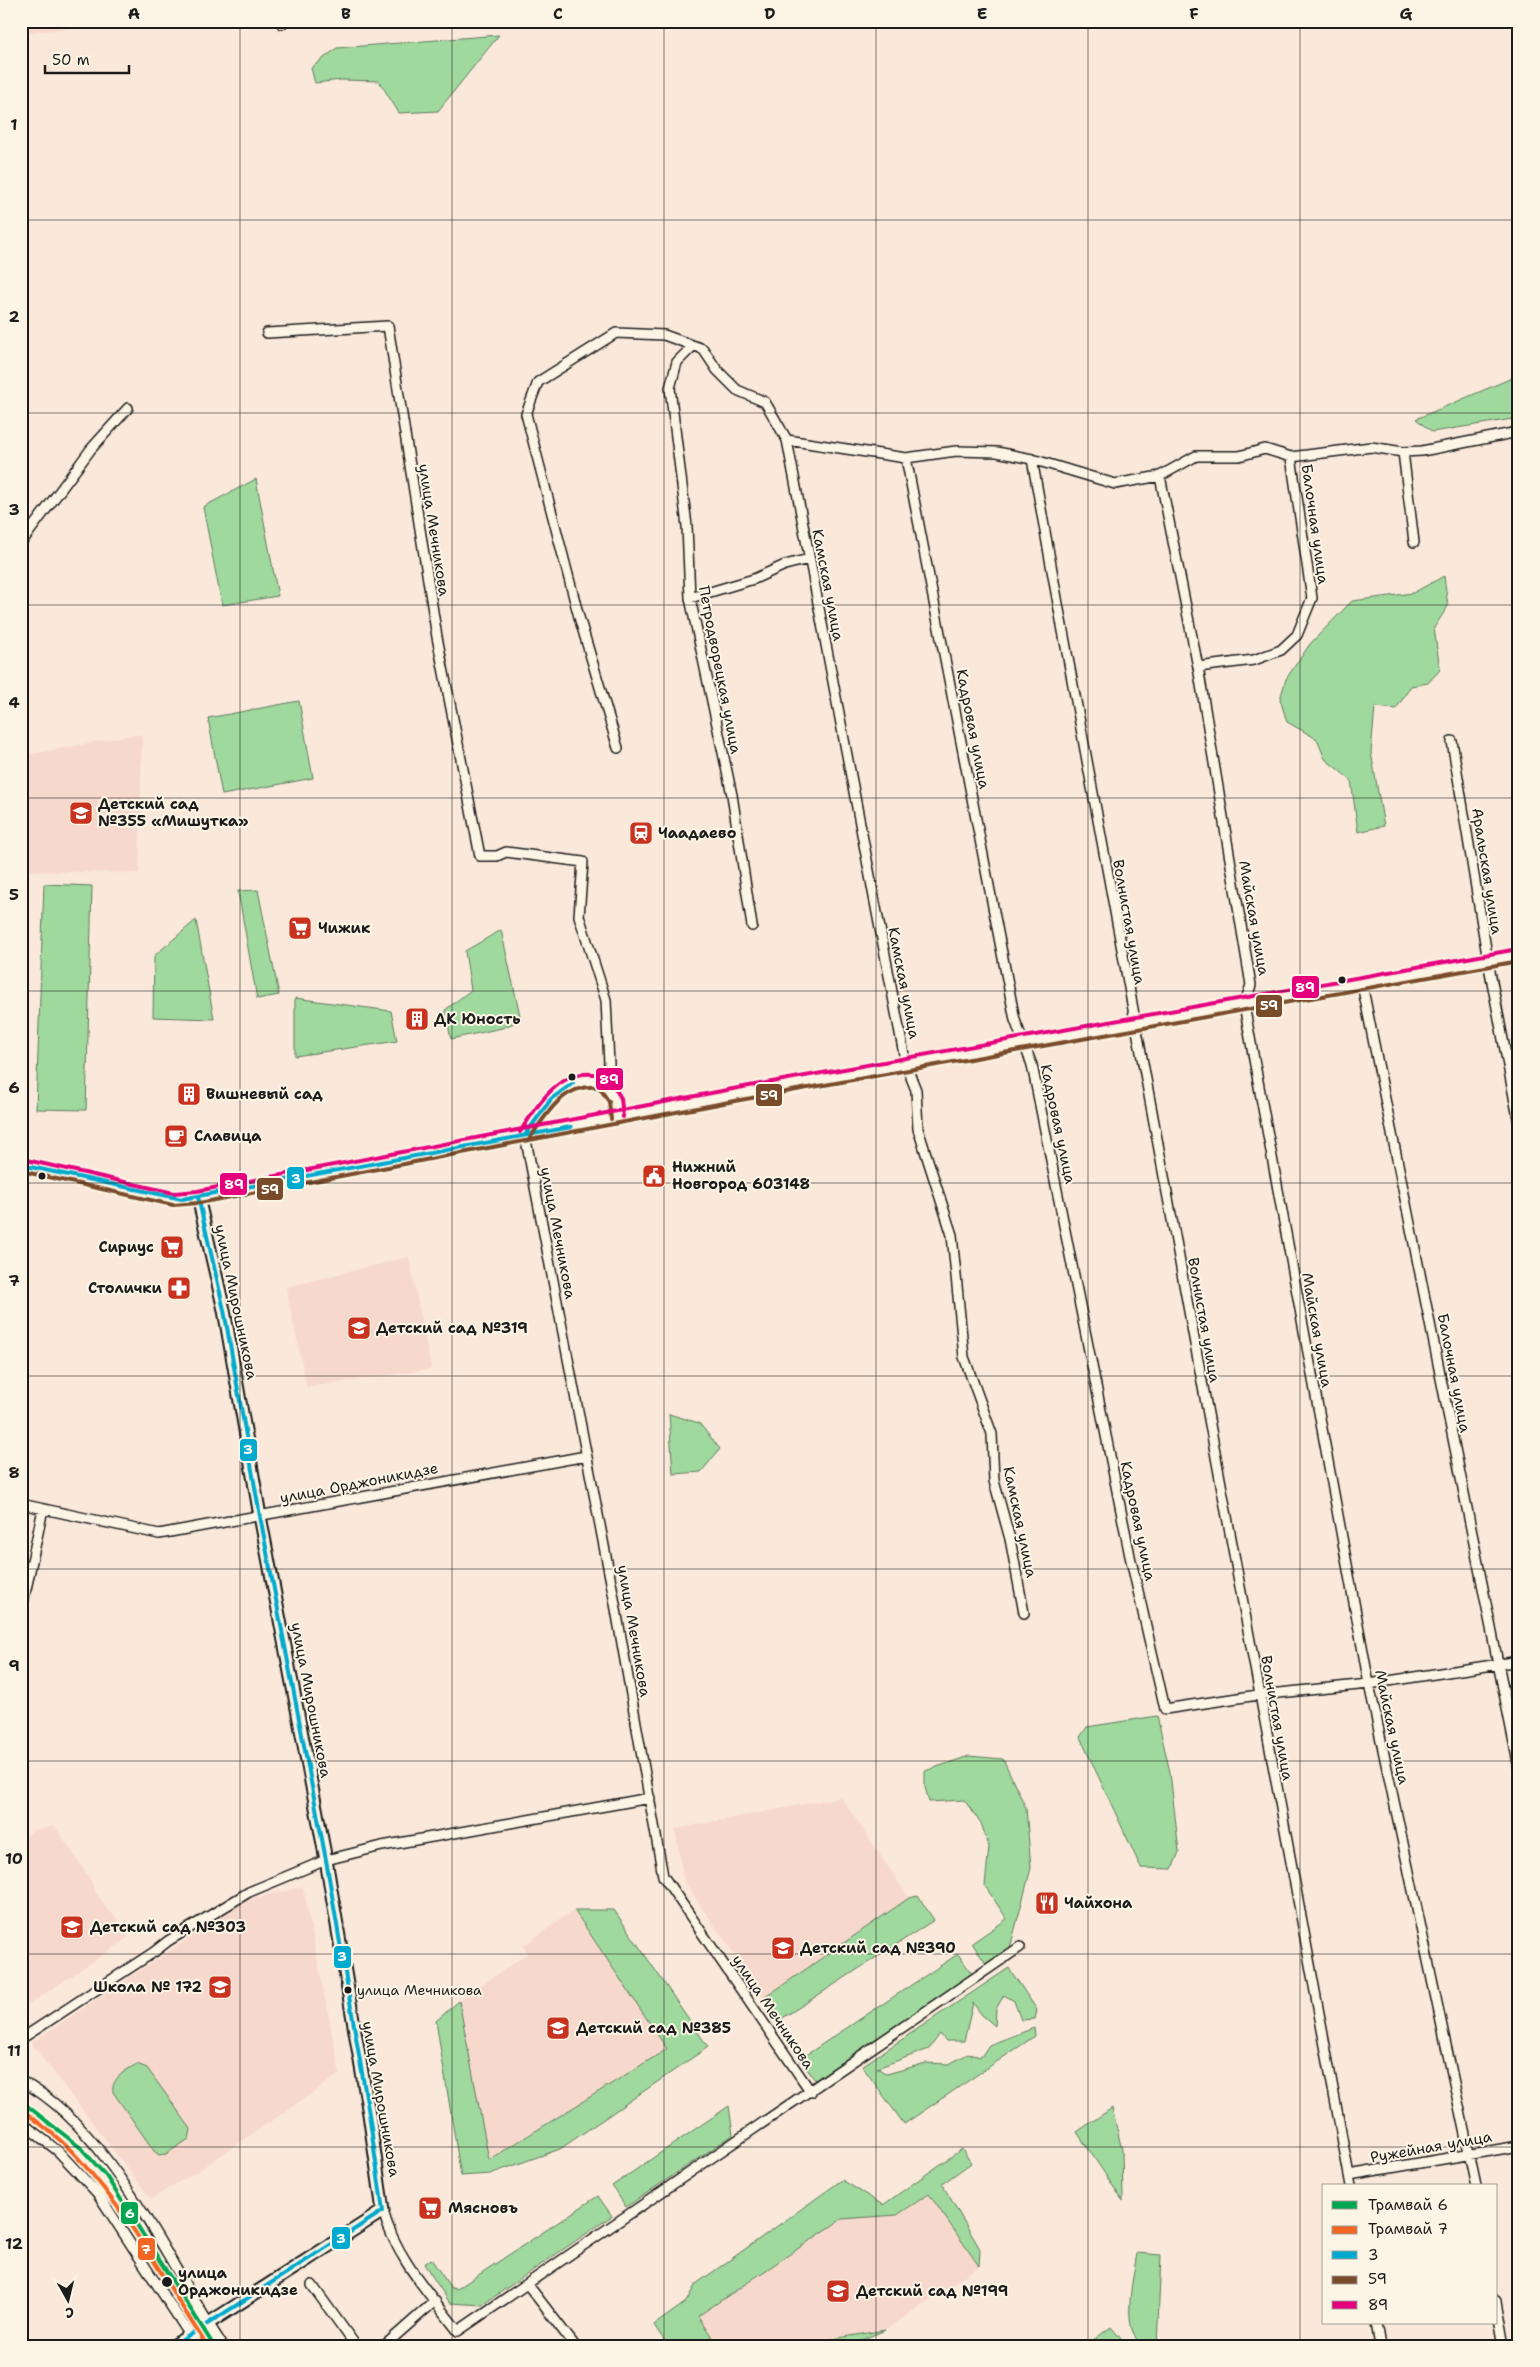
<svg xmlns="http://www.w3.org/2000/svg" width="1540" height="2367" font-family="'Shantell Sans',sans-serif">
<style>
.built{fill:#f7d8cc}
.green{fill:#a0d99e;stroke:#5e7a5d}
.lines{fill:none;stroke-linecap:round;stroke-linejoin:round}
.minor-casing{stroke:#1c1c1c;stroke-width:12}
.tertiary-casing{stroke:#1c1c1c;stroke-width:15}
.minor{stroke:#fcf5e5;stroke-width:9}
.tertiary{stroke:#fcf5e5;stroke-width:11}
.bus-1-casing{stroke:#fcf5e5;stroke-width:8}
.bus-2-casing{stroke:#fcf5e5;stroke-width:8}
.bus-3-casing{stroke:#fcf5e5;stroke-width:8}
.bus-1{stroke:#00a9ce;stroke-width:4}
.bus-2{stroke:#7a4b2a;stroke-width:4}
.bus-3{stroke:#e5007d;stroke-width:4}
.tram-1-casing{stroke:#fcf5e5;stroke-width:8}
.tram-2-casing{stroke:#fcf5e5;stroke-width:8}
.tram-1{stroke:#00a651;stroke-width:4}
.tram-2{stroke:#f26522;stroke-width:4}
.grid{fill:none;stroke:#1c1c1c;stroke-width:1;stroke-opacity:0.55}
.bus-dot{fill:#1c1c1c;stroke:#fcf5e5;stroke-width:2}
.labels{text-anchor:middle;stroke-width:4;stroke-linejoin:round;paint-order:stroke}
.bus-label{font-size:14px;fill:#1c1c1c;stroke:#fcf5e5;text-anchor:start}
.street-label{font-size:15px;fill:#1c1c1c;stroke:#fcf5e5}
.poi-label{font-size:15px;font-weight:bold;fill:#1c1c1c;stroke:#fcf5e5;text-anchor:start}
.stop-label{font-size:15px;font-weight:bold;fill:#1c1c1c;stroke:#fcf5e5;text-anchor:start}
.line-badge{stroke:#fcf5e5;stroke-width:2}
.badge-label{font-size:14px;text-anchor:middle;font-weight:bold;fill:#fff}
.neatline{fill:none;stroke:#1c1c1c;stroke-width:2}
.grid-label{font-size:16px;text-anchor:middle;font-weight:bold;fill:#1c1c1c}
</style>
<rect width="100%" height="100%" fill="#fae8da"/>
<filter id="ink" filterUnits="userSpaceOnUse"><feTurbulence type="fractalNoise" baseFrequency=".02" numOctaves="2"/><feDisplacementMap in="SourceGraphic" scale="10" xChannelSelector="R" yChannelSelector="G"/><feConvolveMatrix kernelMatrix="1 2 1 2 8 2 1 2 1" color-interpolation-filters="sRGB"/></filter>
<g filter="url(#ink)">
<path class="built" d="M 21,21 L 137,21 L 137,22 L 21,33 Z
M 133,735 L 142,735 L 139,873 L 21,871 L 21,756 Z
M 409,1257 L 431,1369 L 307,1387 L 286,1287 Z
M 841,1797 L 909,1898 L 764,1998 L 684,1881 L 675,1829 Z
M 55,1826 L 92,1882 L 93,1888 L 107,1909 L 115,1916 L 129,1937 L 21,2010 L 21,1839 L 35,1830 Z
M 303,1887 L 340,2074 L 201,2169 L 151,2199 L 31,2043 L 246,1900 Z
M 574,1910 L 667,2049 L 488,2160 L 459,2001 L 528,1953 L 523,1946 Z
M 930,2194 L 979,2266 L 885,2330 L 827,2340 L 818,2346 L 718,2346 L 698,2317 L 842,2219 L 897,2215 Z"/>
<path class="green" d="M 499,35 L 438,111 L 399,113 L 379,81 L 341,80 L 315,83 L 311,68 L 337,48 Z
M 1519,375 L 1519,418 L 1432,432 L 1416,419 Z
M 256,479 L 278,596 L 222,605 L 203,507 Z
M 1444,576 L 1448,606 L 1434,628 L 1440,670 L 1428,683 L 1411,686 L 1396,709 L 1375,707 L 1371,752 L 1384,826 L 1358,832 L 1351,780 L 1325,759 L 1317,739 L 1287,722 L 1280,699 L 1286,679 L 1310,644 L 1352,601 L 1413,593 Z
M 299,701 L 313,778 L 222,795 L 208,718 Z
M 44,884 L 92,886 L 86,1110 L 36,1109 Z
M 258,890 L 279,995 L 257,999 L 238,891 Z
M 196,920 L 214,1019 L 153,1017 L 154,956 Z
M 501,930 L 521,1020 L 502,1028 L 451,1039 L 445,1010 L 471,990 L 465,951 Z
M 295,998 L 391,1011 L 397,1041 L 295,1056 Z
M 669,1414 L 699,1423 L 720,1449 L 701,1472 L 673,1474 Z
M 1157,1716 L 1170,1772 L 1179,1852 L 1172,1869 L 1141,1868 L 1080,1737 L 1087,1727 Z
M 969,1756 L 1003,1759 L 1026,1808 L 1031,1868 L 1010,1948 L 986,1964 L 972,1943 L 1007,1919 L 985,1886 L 989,1847 L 981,1823 L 964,1800 L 929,1802 L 925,1787 L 925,1771 Z
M 918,1896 L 934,1920 L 778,2021 L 764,1998 L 909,1898 Z
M 574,1910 L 614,1910 L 708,2047 L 560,2149 L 490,2174 L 461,2176 L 436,2021 L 459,2001 L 489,2160 L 667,2049 Z
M 958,1954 L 972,1974 L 815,2080 L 800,2059 Z
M 1009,1968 L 1037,2010 L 1035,2019 L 1021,2020 L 1014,2001 L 1004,1995 L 996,2009 L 995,2026 L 982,2015 L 973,2003 L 964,2041 L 946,2041 L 940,2034 L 929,2049 L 877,2068 L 887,2074 L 926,2063 L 949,2064 L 968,2054 L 981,2057 L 989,2045 L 1034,2028 L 1035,2036 L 904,2124 L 862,2066 Z
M 137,2064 L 147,2068 L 191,2129 L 189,2139 L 166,2154 L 159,2155 L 154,2151 L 113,2092 C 111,2078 126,2070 137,2064 Z
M 729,2106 L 733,2135 L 626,2207 L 612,2186 Z
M 1112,2108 L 1122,2150 L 1123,2201 L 1077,2132 Z
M 962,2149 L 971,2163 L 942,2184 L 980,2249 L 979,2266 L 929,2194 L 897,2215 L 842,2219 L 698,2316 L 718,2346 L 668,2346 L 654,2325 L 686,2302 L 696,2284 L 842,2180 L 883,2205 Z
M 598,2196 L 612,2216 L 482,2305 L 450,2303 L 424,2264 L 431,2259 L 451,2288 L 457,2289 Z
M 1137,2253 L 1161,2255 L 1157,2346 C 1154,2346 1149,2347 1146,2346 C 1118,2337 1134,2274 1137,2253 Z
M 1111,2327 L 1127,2346 L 1085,2346 Z
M 885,2330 L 848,2346 L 818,2346 L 827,2340 Z"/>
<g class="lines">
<g class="minor-casing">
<path id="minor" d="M 282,24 L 283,21
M 267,333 L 388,326 L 437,637 L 480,856 L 497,856 L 506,852 L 583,862 L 579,916 L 606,1000 L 609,1064 L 603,1081
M 693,346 L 677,362 L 670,388 L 687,526 L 690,598 L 732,795 L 752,926
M 787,440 L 906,458 L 956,451 L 997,452 L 1032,459 L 1115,484 L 1160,476 L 1196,456 L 1239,456 L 1265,449 L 1291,457 L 1371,447 L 1403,452 L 1422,451 L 1518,432 L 1519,439
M 1403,452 L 1414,542
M 906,458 L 1015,1020 L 1032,1065 L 1130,1556 L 1165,1709 L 1258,1695 L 1369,1684 L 1519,1661
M 1032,459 C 1135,1035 1243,1610 1351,2186
M 1160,476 L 1198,667 L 1251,985 L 1244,1005 L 1369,1684 L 1476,2186
M 21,543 L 91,449 L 128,408
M 690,598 L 754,579 L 785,565 L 809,559
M 1198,667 L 1254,660 L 1281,650 L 1297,635 L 1312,598 L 1291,457
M 1452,741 L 1488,961 L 1519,1123
M 618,748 L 579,617 L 526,414 L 538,382 L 616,333 L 664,335 L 703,349 L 717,370 L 737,390 L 765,402 L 787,440 L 906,1065 L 916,1090 L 918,1129 L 952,1235 L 964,1357 L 992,1434 L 994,1481 L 1010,1539 L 1024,1613
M 1362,984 L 1519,1768
M 617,1118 L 615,1100 L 603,1081 C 563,1072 544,1107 525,1135 L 614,1598 L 663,1876 L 811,2092
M 21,1504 L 159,1534 L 586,1456
M 21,1613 L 43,1509
M 21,2039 L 154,1952 L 168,1941 L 249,1892 L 326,1860 L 382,1846 L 650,1798
M 21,2081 C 111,2128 167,2263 223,2346
M 21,2122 L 58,2151 L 98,2194 L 197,2346
M 1349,2175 L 1519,2146
M 383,2211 C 396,2258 429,2293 458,2331 L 1020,1947
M 312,2285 L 356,2346
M 528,2285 L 575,2346
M 1496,2301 L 1504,2346
M 1376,2323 L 1380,2346
M 384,2346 L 435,2301"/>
</g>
<g class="tertiary-casing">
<path id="tertiary" d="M 21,1165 L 174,1199 L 198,1197 L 587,1124 L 728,1096 L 1519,955
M 173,2346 L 383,2211 L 369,2114 L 326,1860 L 260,1516 L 224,1310 L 198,1197"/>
</g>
<use href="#minor" class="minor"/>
<use href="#tertiary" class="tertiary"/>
<g class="bus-1-casing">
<path id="bus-1" d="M 525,1135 L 551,1099 L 573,1083
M 21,1165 L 182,1199 L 571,1127
M 198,1197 L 224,1310 L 260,1516 L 326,1860 L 369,2114 L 383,2211
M 173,2346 L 383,2211"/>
</g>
<g class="bus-2-casing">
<path id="bus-2" d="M 530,1138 C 547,1113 564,1083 599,1087 L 609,1102 L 611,1119
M 21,1171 L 173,1205 L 199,1203 L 729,1102 L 1519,961"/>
</g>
<g class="bus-3-casing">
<path id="bus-3" d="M 520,1132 C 536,1107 558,1070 593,1074 C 598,1074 603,1074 608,1077 L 621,1098 L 623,1117
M 22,1159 L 174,1193 L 197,1191 L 727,1090 L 1518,949"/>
</g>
<use href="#bus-1" class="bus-1"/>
<use href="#bus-2" class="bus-2"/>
<use href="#bus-3" class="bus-3"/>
<g class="tram-1-casing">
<path id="tram-1" d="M 21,2101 L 81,2148 L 106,2176 L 214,2346"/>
</g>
<g class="tram-2-casing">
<path id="tram-2" d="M 21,2109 C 42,2125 62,2140 79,2159 C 130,2215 166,2283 207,2346"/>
</g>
<use href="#tram-1" class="tram-1"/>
<use href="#tram-2" class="tram-2"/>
</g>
</g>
<path class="grid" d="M 240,21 L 240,2346M 452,21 L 452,2346M 664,21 L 664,2346M 876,21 L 876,2346M 1088,21 L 1088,2346M 1300,21 L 1300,2346M 21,220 L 1519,220M 21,413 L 1519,413M 21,605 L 1519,605M 21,798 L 1519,798M 21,991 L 1519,991M 21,1183 L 1519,1183M 21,1376 L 1519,1376M 21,1569 L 1519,1569M 21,1761 L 1519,1761M 21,1954 L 1519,1954M 21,2147 L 1519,2147"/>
<defs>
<g id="school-square" transform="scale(1.25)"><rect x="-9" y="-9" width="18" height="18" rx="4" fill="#c8321e" stroke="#fcf5e5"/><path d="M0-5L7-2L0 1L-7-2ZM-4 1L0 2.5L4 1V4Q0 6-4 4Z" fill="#fff"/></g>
<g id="station-square" transform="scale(1.25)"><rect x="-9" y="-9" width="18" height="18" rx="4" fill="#c8321e" stroke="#fcf5e5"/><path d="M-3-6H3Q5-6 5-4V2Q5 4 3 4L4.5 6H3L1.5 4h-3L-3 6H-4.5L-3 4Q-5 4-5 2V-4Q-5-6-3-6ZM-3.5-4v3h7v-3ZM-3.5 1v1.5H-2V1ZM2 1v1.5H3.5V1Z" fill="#fff"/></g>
<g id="supermarket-square" transform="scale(1.25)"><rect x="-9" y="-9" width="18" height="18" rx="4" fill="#c8321e" stroke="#fcf5e5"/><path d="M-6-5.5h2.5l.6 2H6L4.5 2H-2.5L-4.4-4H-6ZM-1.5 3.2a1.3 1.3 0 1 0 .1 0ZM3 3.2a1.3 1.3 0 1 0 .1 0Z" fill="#fff"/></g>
<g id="building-square" transform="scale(1.25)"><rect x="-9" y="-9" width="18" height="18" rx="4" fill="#c8321e" stroke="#fcf5e5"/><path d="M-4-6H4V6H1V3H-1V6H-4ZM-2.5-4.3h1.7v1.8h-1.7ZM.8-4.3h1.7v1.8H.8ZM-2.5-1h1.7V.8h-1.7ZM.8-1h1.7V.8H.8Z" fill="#fff"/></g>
<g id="cafe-square" transform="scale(1.25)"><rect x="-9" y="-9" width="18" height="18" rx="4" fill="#c8321e" stroke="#fcf5e5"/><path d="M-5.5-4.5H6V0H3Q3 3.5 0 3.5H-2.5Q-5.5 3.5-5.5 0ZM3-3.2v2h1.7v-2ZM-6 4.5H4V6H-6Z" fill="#fff"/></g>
<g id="civic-square" transform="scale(1.25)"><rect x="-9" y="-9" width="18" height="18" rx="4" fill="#c8321e" stroke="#fcf5e5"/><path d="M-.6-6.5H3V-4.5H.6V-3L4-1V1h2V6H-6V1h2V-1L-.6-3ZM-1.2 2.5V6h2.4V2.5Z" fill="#fff"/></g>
<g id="pharmacy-square" transform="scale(1.25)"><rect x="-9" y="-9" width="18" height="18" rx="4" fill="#c8321e" stroke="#fcf5e5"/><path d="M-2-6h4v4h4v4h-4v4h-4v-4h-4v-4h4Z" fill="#fff"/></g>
<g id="restaurant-square" transform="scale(1.25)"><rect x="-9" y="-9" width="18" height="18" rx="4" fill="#c8321e" stroke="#fcf5e5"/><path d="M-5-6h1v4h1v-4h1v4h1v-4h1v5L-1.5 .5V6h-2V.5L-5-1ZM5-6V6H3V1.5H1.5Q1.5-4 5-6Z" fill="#fff"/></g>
</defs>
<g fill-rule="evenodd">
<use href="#school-square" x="81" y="813"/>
<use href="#station-square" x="641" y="833"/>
<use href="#supermarket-square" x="300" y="928"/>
<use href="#building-square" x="417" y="1019"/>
<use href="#building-square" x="189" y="1094"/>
<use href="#cafe-square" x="176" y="1136"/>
<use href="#civic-square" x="654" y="1176"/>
<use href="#supermarket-square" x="172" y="1247"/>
<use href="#pharmacy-square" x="179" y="1288"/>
<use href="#school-square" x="359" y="1328"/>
<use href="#restaurant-square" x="1047" y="1903"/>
<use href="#school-square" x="72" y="1927"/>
<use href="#school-square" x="783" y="1948"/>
<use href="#school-square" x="220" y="1987"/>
<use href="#school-square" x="558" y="2028"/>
<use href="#supermarket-square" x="430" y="2208"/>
<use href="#school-square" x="838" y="2291"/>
</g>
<g class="bus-dot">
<circle cx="1342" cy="980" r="4.5"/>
<circle cx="572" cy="1077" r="4.5"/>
<circle cx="42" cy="1176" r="4.5"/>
<circle cx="348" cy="1990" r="4.5"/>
<circle cx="167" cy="2282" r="6"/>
</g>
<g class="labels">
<g class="bus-label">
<text x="357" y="1995">улица Мечникова</text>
</g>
<g class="street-label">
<text transform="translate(1315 524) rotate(82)" y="5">Балочная улица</text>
<text transform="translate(434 530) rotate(81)" y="5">улица Мечникова</text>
<text transform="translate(828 585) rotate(79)" y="5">Камская улица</text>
<text transform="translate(720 670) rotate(79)" y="5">Петродворецкая улица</text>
<text transform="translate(973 729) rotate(79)" y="5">Кадровая улица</text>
<text transform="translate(1487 871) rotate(81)" y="5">Аральская улица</text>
<text transform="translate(1254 918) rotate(80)" y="5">Майская улица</text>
<text transform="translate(1129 922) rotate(80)" y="5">Волнистая улица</text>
<text transform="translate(904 983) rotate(79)" y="5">Камская улица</text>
<text transform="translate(1058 1124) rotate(78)" y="5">Кадровая улица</text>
<text transform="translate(558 1233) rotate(79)" y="5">улица Мечникова</text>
<text transform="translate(236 1302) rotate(78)" y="5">улица Мирошникова</text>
<text transform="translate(1204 1320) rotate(80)" y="5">Волнистая улица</text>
<text transform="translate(1317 1330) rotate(80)" y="5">Майская улица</text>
<text transform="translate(1454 1373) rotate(79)" y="5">Балочная улица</text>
<text transform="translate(359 1483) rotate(-11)" y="5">улица Орджоникидзе</text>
<text transform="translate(1138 1521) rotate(78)" y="5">Кадровая улица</text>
<text transform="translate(1020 1522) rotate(78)" y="5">Камская улица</text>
<text transform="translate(634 1631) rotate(80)" y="5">улица Мечникова</text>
<text transform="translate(311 1700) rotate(79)" y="5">улица Мирошникова</text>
<text transform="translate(1277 1718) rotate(80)" y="5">Волнистая улица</text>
<text transform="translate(1392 1727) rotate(78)" y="5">Майская улица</text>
<text transform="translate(773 2012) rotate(56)" y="5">улица Мечникова</text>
<text transform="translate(381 2099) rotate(80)" y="5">улица Мирошникова</text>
<text transform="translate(1431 2147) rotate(-10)" y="5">Ружейная улица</text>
</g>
<g class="poi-label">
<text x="98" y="809">Детский сад<tspan x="98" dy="17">№355 «Мишутка»</tspan></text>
<text x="658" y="838">Чаадаево</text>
<text x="318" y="933">Чижик</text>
<text x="434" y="1024">ДК Юность</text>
<text x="206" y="1099">Вишневый сад</text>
<text x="194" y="1141">Славица</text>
<text x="672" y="1172">Нижний<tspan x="672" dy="17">Новгород 603148</tspan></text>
<text x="154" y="1252" text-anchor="end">Сириус</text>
<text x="162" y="1293" text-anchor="end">Столички</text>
<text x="376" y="1333">Детский сад №319</text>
<text x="1064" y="1908">Чайхона</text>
<text x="90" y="1932">Детский сад №303</text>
<text x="800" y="1953">Детский сад №390</text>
<text x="202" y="1992" text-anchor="end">Школа № 172</text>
<text x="576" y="2033">Детский сад №385</text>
<text x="448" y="2213">Мясновъ</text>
<text x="856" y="2296">Детский сад №199</text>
</g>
<g class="stop-label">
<text x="178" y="2278">улица<tspan x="178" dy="17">Орджоникидзе</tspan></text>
</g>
</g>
<g class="line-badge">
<rect x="1291" y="975" width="29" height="24" rx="5" fill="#e5007d"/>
<rect x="1255" y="994" width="28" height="24" rx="5" fill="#7a4b2a"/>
<rect x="595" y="1067" width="29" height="24" rx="5" fill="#e5007d"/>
<rect x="755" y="1083" width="28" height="24" rx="5" fill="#7a4b2a"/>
<rect x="286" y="1166" width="19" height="24" rx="5" fill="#00a9ce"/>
<rect x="219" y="1172" width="29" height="24" rx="5" fill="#e5007d"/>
<rect x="256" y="1177" width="28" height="24" rx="5" fill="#7a4b2a"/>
<rect x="239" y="1438" width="19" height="24" rx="5" fill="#00a9ce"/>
<rect x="333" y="1945" width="19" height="24" rx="5" fill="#00a9ce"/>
<rect x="120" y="2201" width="19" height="24" rx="5" fill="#00a651"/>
<rect x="331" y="2226" width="20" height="24" rx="5" fill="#00a9ce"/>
<rect x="137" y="2237" width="19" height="24" rx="5" fill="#f26522"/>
</g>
<g class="badge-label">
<text x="1305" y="992">89</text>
<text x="1269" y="1010">59</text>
<text x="609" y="1084">89</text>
<text x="769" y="1100">59</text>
<text x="296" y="1183">3</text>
<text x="234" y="1189">89</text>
<text x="270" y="1194">59</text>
<text x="248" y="1454">3</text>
<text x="342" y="1961">3</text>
<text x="130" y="2218">6</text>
<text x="341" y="2243">3</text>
<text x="146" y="2254">7</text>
</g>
<rect width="1540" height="2367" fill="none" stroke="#fcf5e5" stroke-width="55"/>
<rect x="1322" y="2184" width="175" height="140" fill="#fcf5e5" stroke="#a29e95"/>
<rect x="1332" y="2201" width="25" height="8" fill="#00a651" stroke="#a29e95"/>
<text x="1368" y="2210" font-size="15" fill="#1c1c1c">Трамвай 6</text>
<rect x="1332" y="2226" width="25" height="8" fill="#f26522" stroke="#a29e95"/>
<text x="1368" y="2234" font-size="15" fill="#1c1c1c">Трамвай 7</text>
<rect x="1332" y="2251" width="25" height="8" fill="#00a9ce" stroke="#a29e95"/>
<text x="1368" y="2260" font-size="15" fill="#1c1c1c">3</text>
<rect x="1332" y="2276" width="25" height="8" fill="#7a4b2a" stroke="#a29e95"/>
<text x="1368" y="2284" font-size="15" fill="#1c1c1c">59</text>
<rect x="1332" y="2301" width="25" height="8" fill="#e5007d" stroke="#a29e95"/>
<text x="1368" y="2310" font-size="15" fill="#1c1c1c">89</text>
<g transform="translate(68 2300) rotate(172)" stroke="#fcf5e5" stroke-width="4" paint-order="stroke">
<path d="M0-4L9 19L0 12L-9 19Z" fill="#1c1c1c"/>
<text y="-8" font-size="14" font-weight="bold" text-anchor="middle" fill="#1c1c1c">С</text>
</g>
<path d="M45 65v8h84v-8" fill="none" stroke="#1c1c1c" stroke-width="2.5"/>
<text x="52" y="65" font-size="15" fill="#1c1c1c" stroke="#fcf5e5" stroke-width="4" paint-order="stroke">50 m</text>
<rect x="28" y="28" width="1484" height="2312" class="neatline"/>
<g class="grid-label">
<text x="134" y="19">A</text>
<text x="346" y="19">B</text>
<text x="558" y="19">C</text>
<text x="770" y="19">D</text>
<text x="982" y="19">E</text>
<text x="1194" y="19">F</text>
<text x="1406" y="19">G</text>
<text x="14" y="130">1</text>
<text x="14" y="322">2</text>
<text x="14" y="515">3</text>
<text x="14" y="708">4</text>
<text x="14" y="900">5</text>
<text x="14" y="1093">6</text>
<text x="14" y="1286">7</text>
<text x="14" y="1478">8</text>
<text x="14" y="1671">9</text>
<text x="14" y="1864">10</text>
<text x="14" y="2056">11</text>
<text x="14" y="2249">12</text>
</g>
</svg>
